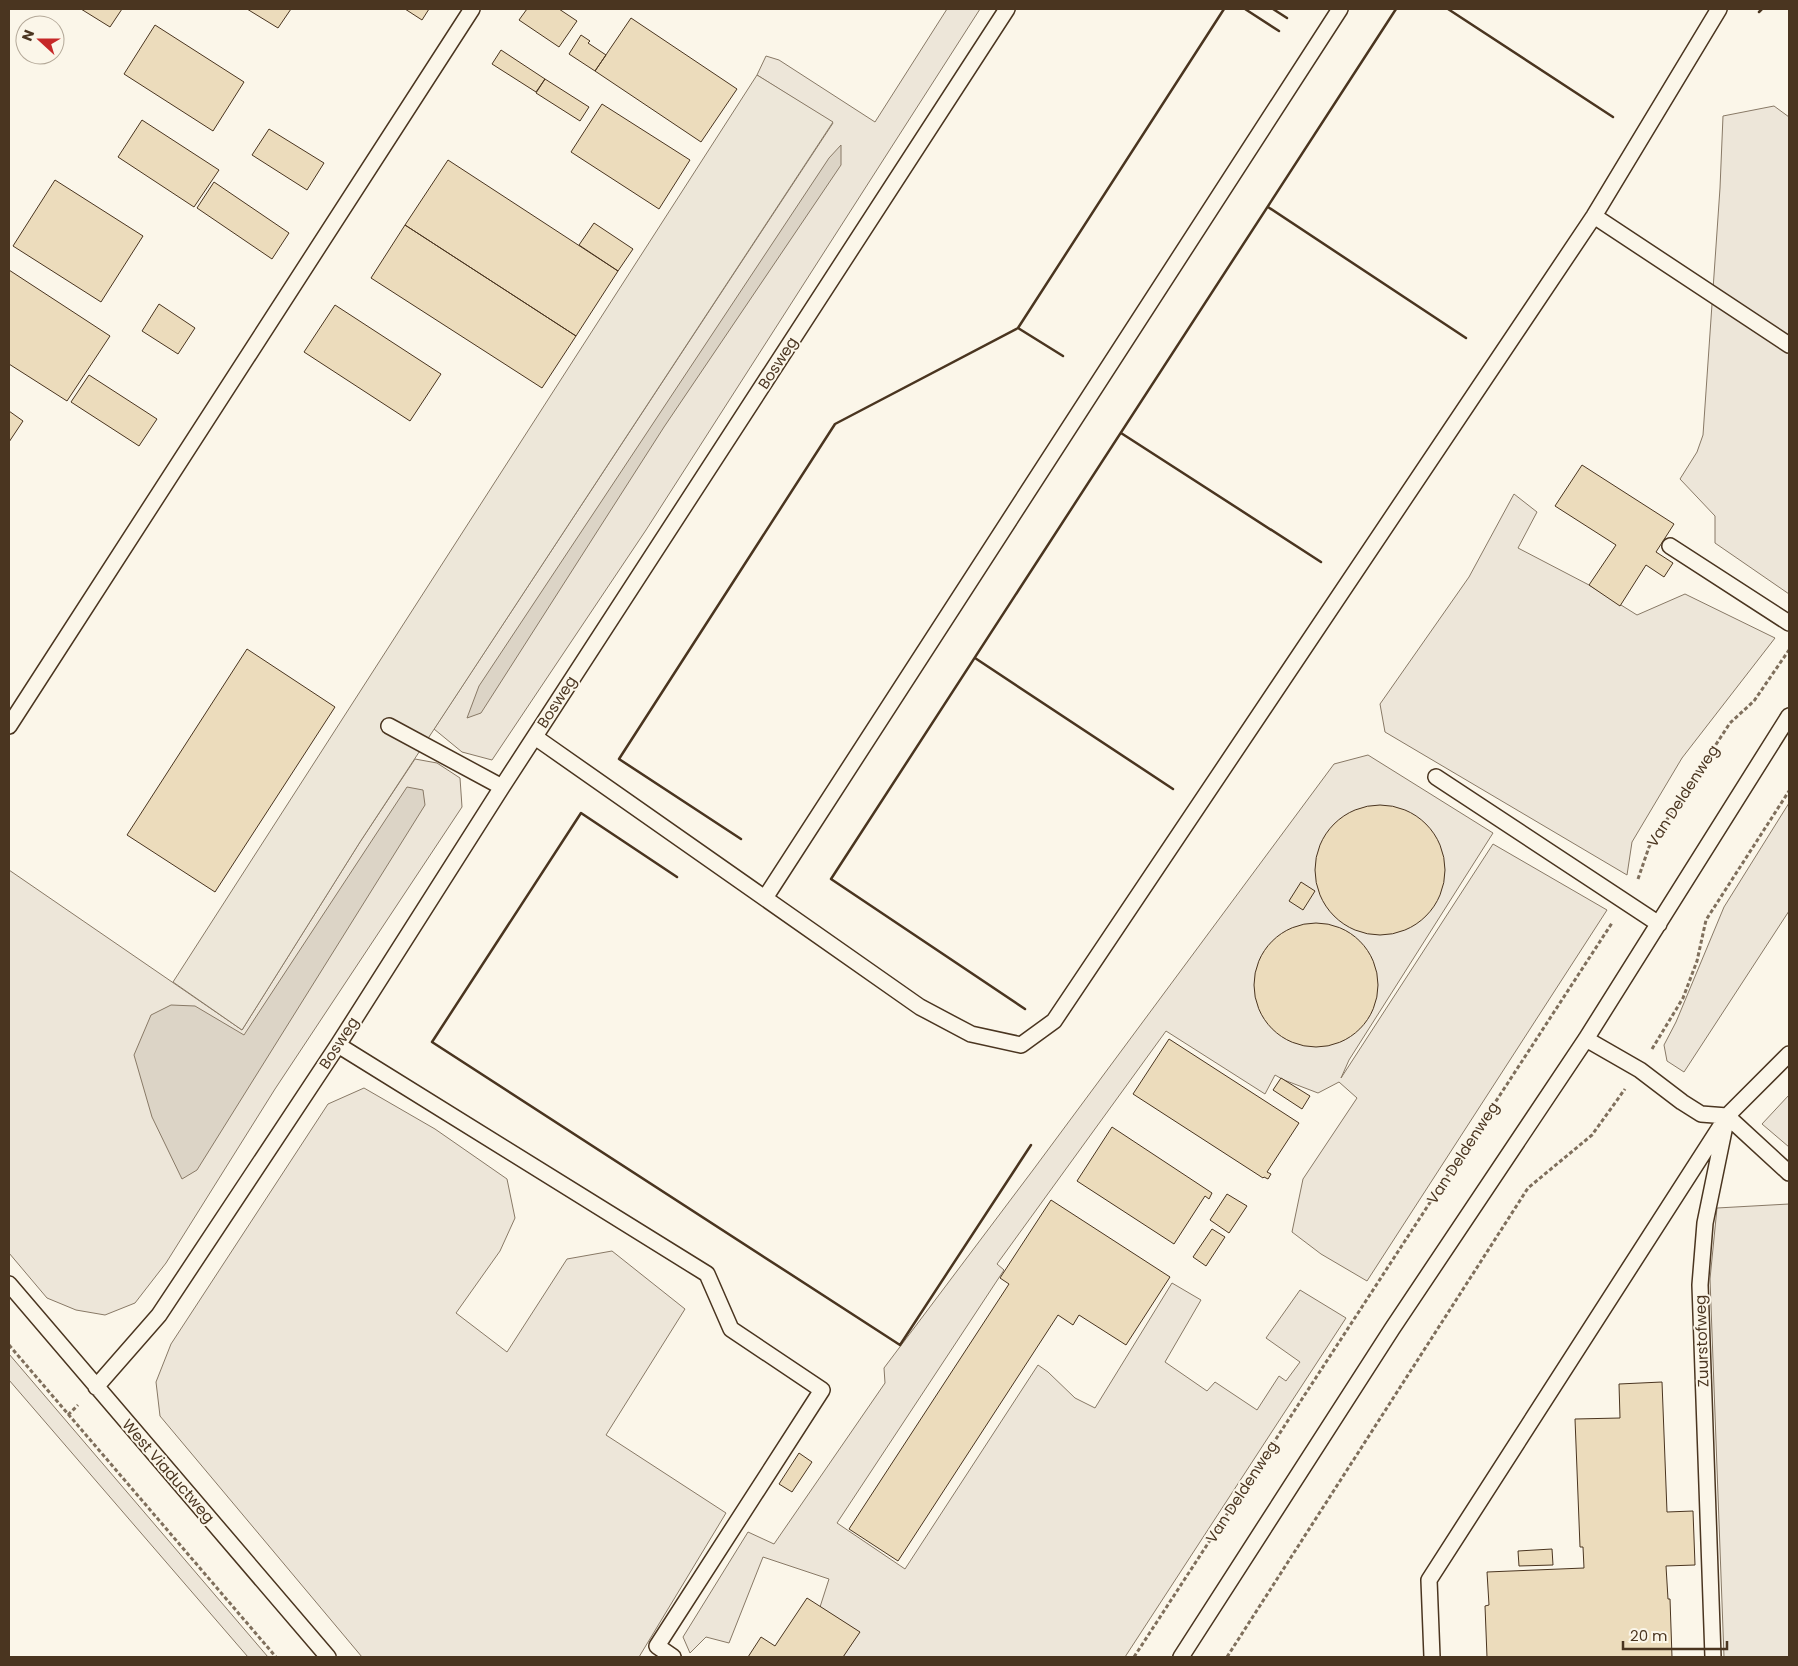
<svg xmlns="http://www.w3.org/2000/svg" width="1798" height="1666" font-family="Poppins,sans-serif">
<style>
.green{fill:#ede6d9;stroke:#887966}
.parking{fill:#ede7d9;stroke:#887966}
.water{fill:#dcd4c6;stroke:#887966}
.building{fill:#ecdcbc;stroke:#4a3520}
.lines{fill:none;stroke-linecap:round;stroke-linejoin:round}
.service-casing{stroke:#4a3520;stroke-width:18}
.path{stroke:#7f6f5c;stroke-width:3;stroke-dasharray:4 2.5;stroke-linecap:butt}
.service{stroke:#fbf6e9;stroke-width:15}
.wall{stroke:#4a3520;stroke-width:2.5}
.labels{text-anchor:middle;stroke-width:4;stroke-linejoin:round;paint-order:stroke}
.street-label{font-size:15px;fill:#4a3520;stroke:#fbf6e9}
</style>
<rect width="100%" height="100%" fill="#fbf6e9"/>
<path class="green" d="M 947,9 L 980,9 L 646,530 L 492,760 L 462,752 L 434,729 L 833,123 L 757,75 L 766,56 L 779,60 L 875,122 Z
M 1774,106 L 1789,117 L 1789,594 L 1715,543 L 1715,516 L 1680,479 L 1697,452 L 1703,435 L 1720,188 L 1723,116 Z
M 1514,494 L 1537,512 L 1518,548 L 1589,585 L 1637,615 L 1685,594 L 1775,638 L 1682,758 L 1632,842 L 1627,875 L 1385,732 L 1380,704 L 1469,577 Z
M 1368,755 L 1493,833 L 1349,1060 L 1341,1078 L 1493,844 L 1607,910 L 1367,1281 L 1321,1254 L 1292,1232 L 1303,1179 L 1357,1098 L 1339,1082 L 1318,1093 L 1284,1080 L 1275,1075 L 1265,1094 L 1166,1031 L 997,1264 L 1004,1270 L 837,1523 L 905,1569 L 1038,1365 L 1048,1372 L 1075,1398 L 1095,1408 L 1172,1283 L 1201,1300 L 1165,1362 L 1207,1391 L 1215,1382 L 1257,1410 L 1279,1376 L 1286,1381 L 1300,1362 L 1266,1338 L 1300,1290 L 1346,1318 L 1125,1657 L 843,1657 L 859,1632 L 820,1607 L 829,1579 L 763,1557 L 729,1643 L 706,1637 L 690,1653 L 683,1637 L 748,1532 L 774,1544 L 885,1383 L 884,1368 L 1033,1170 L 1334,764 Z
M 415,759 L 437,763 L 460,778 L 462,807 L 275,1089 L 166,1263 L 135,1303 L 105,1315 L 76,1310 L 47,1298 L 9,1253 L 9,870 L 242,1030 L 360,842 Z
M 1789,803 L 1789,911 L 1684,1072 L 1667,1061 L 1664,1045 L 1676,1022 L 1724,907 Z
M 364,1088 L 435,1129 L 507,1179 L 515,1218 L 500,1251 L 456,1313 L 507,1352 L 567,1259 L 612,1251 L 685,1309 L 606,1435 L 726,1513 L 639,1657 L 362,1657 L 160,1416 L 156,1382 L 171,1344 L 328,1104 Z
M 1789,1095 L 1789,1147 L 1762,1124 Z
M 1789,1204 L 1789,1657 L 1724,1657 L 1710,1279 L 1717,1208 Z
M 9,1354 L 268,1657 L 248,1657 L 9,1380 Z"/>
<path class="parking" d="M 757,75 L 833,122 L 360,842 L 242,1030 L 173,982 Z"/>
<path class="water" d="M 841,145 L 841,165 L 664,427 L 481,713 L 467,718 L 479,686 L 829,158 Z
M 407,787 L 423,790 L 425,805 L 197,1170 L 182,1179 L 152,1117 L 134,1055 L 151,1015 L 171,1005 L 195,1006 L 244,1035 Z"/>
<path class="building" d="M 81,9 L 122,9 L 110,27 Z
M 247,9 L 291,9 L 278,28 Z
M 405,9 L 429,9 L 422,20 Z
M 527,9 L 559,9 L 577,21 L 559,47 L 519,20 Z
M 631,18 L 737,89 L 701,142 L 595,71 Z
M 155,25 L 244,82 L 213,131 L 124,74 Z
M 581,35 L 590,41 L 588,43 L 606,55 L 595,71 L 569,54 Z
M 501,50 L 545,79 L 536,92 L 492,64 Z
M 545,79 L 589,107 L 580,121 L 536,93 Z
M 602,104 L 690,160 L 659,209 L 571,152 Z
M 142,120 L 219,170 L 194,207 L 118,157 Z
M 269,129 L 324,163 L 307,190 L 252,155 Z
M 448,160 L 618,271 L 576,336 L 405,225 Z
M 55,180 L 143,236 L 101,302 L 13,246 Z
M 214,182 L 289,233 L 272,259 L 197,208 Z
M 594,223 L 633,249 L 618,271 L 579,245 Z
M 405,225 L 576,336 L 542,388 L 371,278 Z
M 9,270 L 110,336 L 67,401 L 9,364 Z
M 159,304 L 195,328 L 178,354 L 142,331 Z
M 335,305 L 441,374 L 410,421 L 304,352 Z
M 89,375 L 157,419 L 139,446 L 71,402 Z
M 9,411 L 23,421 L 9,442 Z
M 1582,465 L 1674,524 L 1656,552 L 1673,563 L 1664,577 L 1646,565 L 1620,606 L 1589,585 L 1616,545 L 1555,506 Z
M 247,649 L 335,707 L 215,892 L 127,835 Z
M1315 870a65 65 0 1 1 130 0a65 65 0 1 1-130 0Z
M 1301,882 L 1315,891 L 1303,910 L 1289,901 Z
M1254 985a62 62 0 1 1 124 0a62 62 0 1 1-124 0Z
M 1169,1039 L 1299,1123 L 1267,1172 L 1271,1174 L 1268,1179 L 1264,1177 L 1263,1178 L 1133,1094 Z
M 1281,1078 L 1310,1096 L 1302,1109 L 1273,1090 Z
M 1112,1127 L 1212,1193 L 1209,1199 L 1205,1196 L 1174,1244 L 1077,1181 Z
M 1227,1194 L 1247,1206 L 1229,1233 L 1210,1220 Z
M 1051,1200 L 1170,1277 L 1126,1345 L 1079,1315 L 1073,1325 L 1058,1315 L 898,1561 L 849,1529 L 1009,1284 L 1000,1278 Z
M 1212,1229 L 1225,1237 L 1206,1266 L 1193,1257 Z
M 1662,1382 L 1667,1512 L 1693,1511 L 1695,1565 L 1666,1566 L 1668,1599 L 1670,1599 L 1672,1657 L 1487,1657 L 1485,1606 L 1489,1605 L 1487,1572 L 1584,1568 L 1583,1547 L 1580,1547 L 1575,1419 L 1620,1418 L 1619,1384 Z
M 799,1453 L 812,1462 L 792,1492 L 779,1484 Z
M 1552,1549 L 1553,1565 L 1519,1566 L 1518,1551 Z
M 807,1598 L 860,1632 L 843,1657 L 748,1657 L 761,1637 L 775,1646 Z"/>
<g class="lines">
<g class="service-casing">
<path id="service" d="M 1594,216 L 1789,345
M 1670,546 L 1789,623
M 9,726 L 472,9
M 389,726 L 502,787
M 535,737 L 920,1007 L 971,1034 L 1021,1045 L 1054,1021 L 1594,216 L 1719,9
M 1436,777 L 1659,924
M 765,898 L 1340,9
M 1586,1039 L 1640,1070 L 1682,1102 L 1701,1114 L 1727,1116 L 1789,1173
M 338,1045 L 707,1274 L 731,1329 L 822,1390 L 657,1646 L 673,1657
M 9,1284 L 328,1657
M 96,1387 L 159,1315 L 338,1045 L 502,787 L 1007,9
M 1181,1657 L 1392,1329 L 1586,1039 L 1789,716
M 1432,1657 L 1429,1580 L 1722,1124
M 1713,1657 L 1700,1285 L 1705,1223 L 1727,1116 L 1789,1054"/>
</g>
<path class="path" d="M 1638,879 L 1649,847 L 1730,723 L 1754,701 L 1789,650
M 1652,1049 L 1683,998 L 1697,961 L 1706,920 L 1789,791
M 9,1345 L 276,1657
M 68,1415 L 78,1405
M 1134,1657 L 1612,923
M 1227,1657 L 1528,1188 L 1592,1135 L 1625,1089"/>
<use href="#service" class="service"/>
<path class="wall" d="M 1245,9 L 1279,31
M 1273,9 L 1287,18
M 1448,9 L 1613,117
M 1759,12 L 1762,9
M 1268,207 L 1466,338
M 1018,328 L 1063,356
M 1121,433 L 1321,562
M 975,658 L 1173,789
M 741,839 L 619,759 L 835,424 L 1018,328 L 1224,9
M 677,877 L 581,813 L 432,1042 L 900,1345 L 1031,1145
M 1025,1009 L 831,879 L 1396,9"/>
</g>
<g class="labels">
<g class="street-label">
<text transform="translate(778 363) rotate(-57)" y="5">Bosweg</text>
<text transform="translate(557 702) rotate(-57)" y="5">Bosweg</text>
<text transform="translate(1683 796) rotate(-57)" y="5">Van Deldenweg</text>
<text transform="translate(339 1043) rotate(-57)" y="5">Bosweg</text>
<text transform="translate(1463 1153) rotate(-57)" y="5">Van Deldenweg</text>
<text transform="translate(1702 1341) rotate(-92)" y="5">Zuurstofweg</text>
<text transform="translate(168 1471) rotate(49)" y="5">West Viaductweg</text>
<text transform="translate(1242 1492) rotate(-57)" y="5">Van Deldenweg</text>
</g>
</g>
<rect width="1798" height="1666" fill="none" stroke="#4a3520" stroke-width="20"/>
<g transform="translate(40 40) rotate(291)"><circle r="24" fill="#fbf6e9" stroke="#b4a999"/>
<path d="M0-4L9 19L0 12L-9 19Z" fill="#c62828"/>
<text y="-8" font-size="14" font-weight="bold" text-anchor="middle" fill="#4a3520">N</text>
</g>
<path d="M1623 1641v8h104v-8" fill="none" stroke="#4a3520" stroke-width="2.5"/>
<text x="1630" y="1641" font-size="15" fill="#4a3520" stroke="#fbf6e9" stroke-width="4" paint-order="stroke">20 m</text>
</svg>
